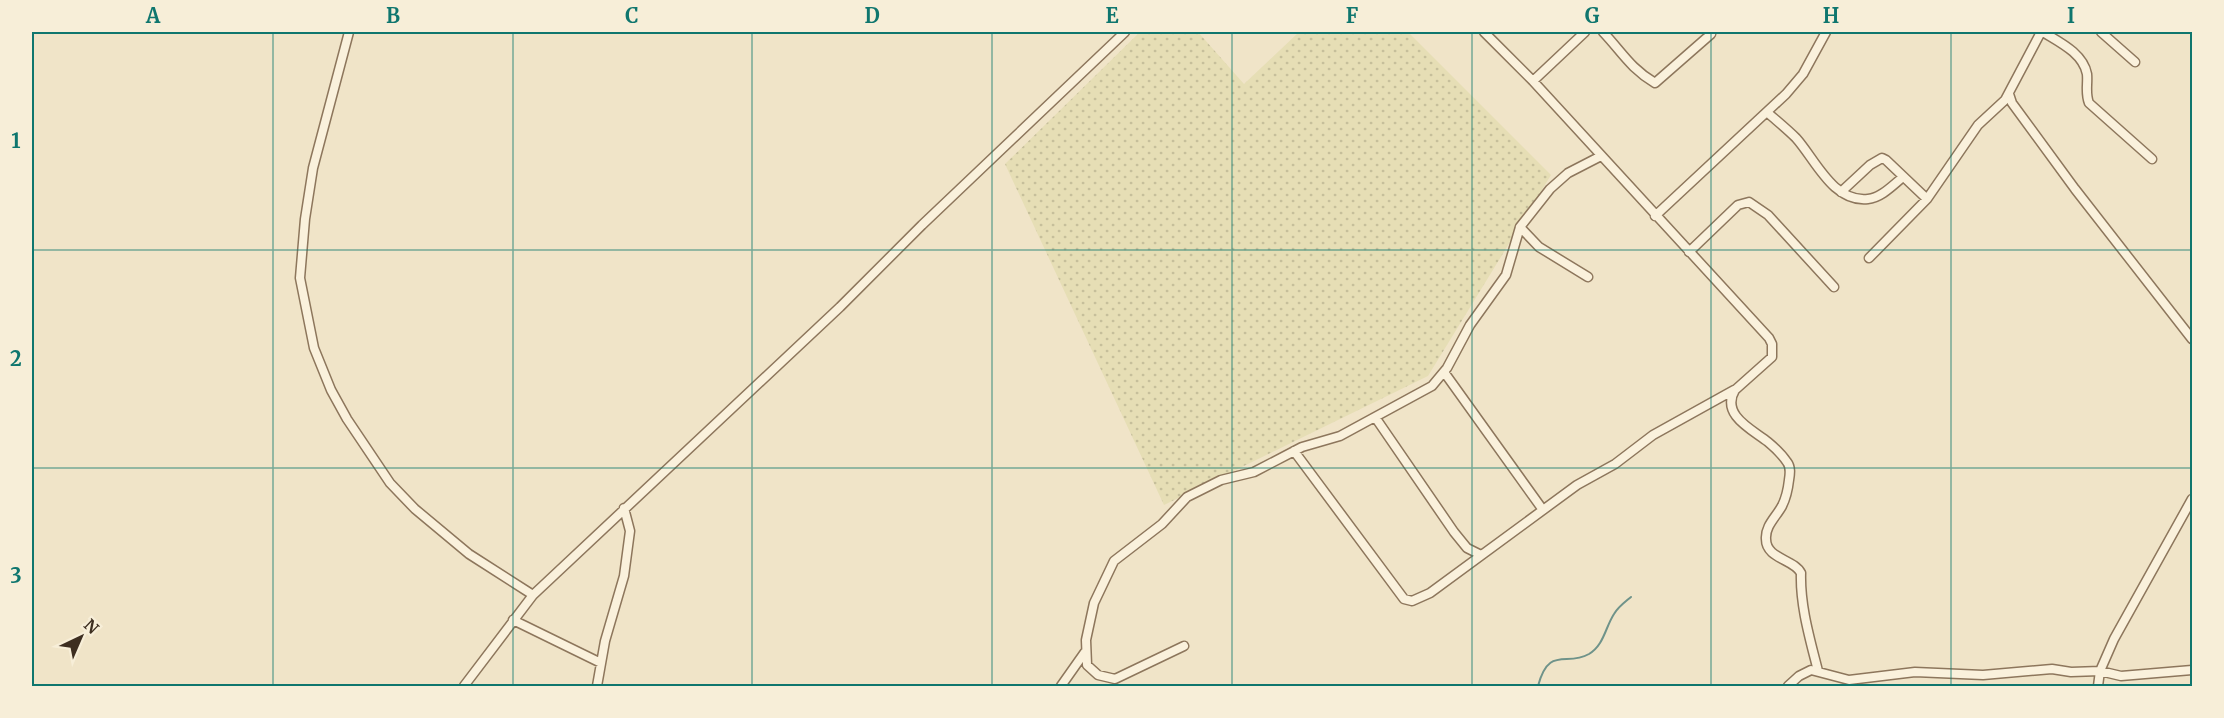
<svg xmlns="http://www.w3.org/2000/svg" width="2224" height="718" font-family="Merriweather,serif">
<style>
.farmland{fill:url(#farmland-dots)}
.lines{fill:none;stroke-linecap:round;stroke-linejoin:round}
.stream{stroke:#6f938a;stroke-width:2}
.street-casing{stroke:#8d765c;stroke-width:11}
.street{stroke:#faf1dc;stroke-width:8}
.grid{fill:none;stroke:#0f766e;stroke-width:1.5;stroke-opacity:0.55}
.neatline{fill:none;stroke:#0f766e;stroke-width:2}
.grid-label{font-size:20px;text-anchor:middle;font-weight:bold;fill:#0f766e}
</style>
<defs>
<pattern id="farmland-dots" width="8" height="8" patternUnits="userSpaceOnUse" patternTransform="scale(1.5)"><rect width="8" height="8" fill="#e6deb5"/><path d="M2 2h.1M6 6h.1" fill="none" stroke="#c6bf9b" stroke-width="1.8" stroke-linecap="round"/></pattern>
</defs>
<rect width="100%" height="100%" fill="#f0e4c8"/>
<path class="farmland" d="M 1140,32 L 1198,32 L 1244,84 L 1299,32 L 1408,32 L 1551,175 L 1428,376 L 1164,505 L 1005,164 Z"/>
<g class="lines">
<path class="stream" d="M 1538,686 C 1549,645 1566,667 1589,654 C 1604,645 1605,628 1614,614 C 1618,607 1625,602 1631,597"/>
<g class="street-casing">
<path id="street" d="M 349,32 L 313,168 L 305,219 L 300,278 L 314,348 L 331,390 L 347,419 L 390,483 L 415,509 L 469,554 L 533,595
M 1484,32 L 1533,81 L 1769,338 L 1772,344 L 1772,357 L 1735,390 C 1720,415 1753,430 1768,442 C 1774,447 1783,456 1787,462 C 1791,467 1790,474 1789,480 C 1788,489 1786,498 1782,506 C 1776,517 1765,526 1766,539 C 1766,559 1794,559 1801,573 C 1800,606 1810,639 1818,671
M 1603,32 C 1622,52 1630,68 1655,83 L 1711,34 L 1708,32
M 2043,32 C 2059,42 2083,53 2087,74 C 2088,84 2085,93 2089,103 L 2152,159
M 2101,32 L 2135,62
M 1533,81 L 1585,32
M 2009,94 L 2012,103 L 2075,189 L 2192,339
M 1768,113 C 1777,121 1787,129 1796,138 C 1815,159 1833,203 1868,199 C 1881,198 1893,185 1903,177
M 1841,192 L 1870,165 L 1882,158 L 1886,160 L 1927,199
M 1655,216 L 1786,94 L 1803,74 L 1826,32
M 1520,227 L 1539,247 L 1588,277
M 1689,252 L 1738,205 L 1749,202 L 1768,215 L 1834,287
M 1869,258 L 1927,199 L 1978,125 L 2005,100 L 2041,32
M 1444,372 L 1543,510
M 1375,417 L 1454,532 L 1467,548 L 1481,555
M 1294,451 L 1404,599 L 1412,601 L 1430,593 L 1577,485 L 1615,464 L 1653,435 L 1734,390
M 513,620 L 601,663
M 1184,646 L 1115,679 L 1098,675 L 1087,665 L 1086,640 L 1094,603 L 1114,561 L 1162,524 L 1187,497 L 1221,480 L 1254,472 L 1302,447 L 1340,436 L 1432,386 L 1447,368 L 1470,325 L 1506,275 L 1520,227 L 1550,189 L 1568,173 L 1601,156
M 464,686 L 533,595 L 840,307 L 922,225 L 1125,32
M 597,686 L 605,641 L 624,576 L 630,531 L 624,508
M 1061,686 L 1085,652
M 1788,686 L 1799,676 L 1811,670 L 1849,680 L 1915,672 L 1983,675 L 2052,669 L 2071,672 L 2100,671 L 2121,676 L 2192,670
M 2098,686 L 2100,671 L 2114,639 L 2192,499"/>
</g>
<use href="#street" class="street"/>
</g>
<path class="grid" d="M 273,32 L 273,686M 513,32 L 513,686M 752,32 L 752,686M 992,32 L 992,686M 1232,32 L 1232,686M 1472,32 L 1472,686M 1711,32 L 1711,686M 1951,32 L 1951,686M 32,250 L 2192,250M 32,468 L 2192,468"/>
<rect width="2224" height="718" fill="none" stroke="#f7eed8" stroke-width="66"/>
<g transform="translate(81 637) rotate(44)" stroke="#f7eed8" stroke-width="4.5" paint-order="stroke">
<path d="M0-4.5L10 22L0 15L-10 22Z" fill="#3d2e20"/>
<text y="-9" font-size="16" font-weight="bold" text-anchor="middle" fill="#3d2e20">N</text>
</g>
<rect x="33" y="33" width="2158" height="652" class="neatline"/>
<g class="grid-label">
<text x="153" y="23">A</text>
<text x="393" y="23">B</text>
<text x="632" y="23">C</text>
<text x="872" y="23">D</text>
<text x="1112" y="23">E</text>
<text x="1352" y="23">F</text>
<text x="1592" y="23">G</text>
<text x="1831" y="23">H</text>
<text x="2071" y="23">I</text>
<text x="16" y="148">1</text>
<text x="16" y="366">2</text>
<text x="16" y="583">3</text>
</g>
</svg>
